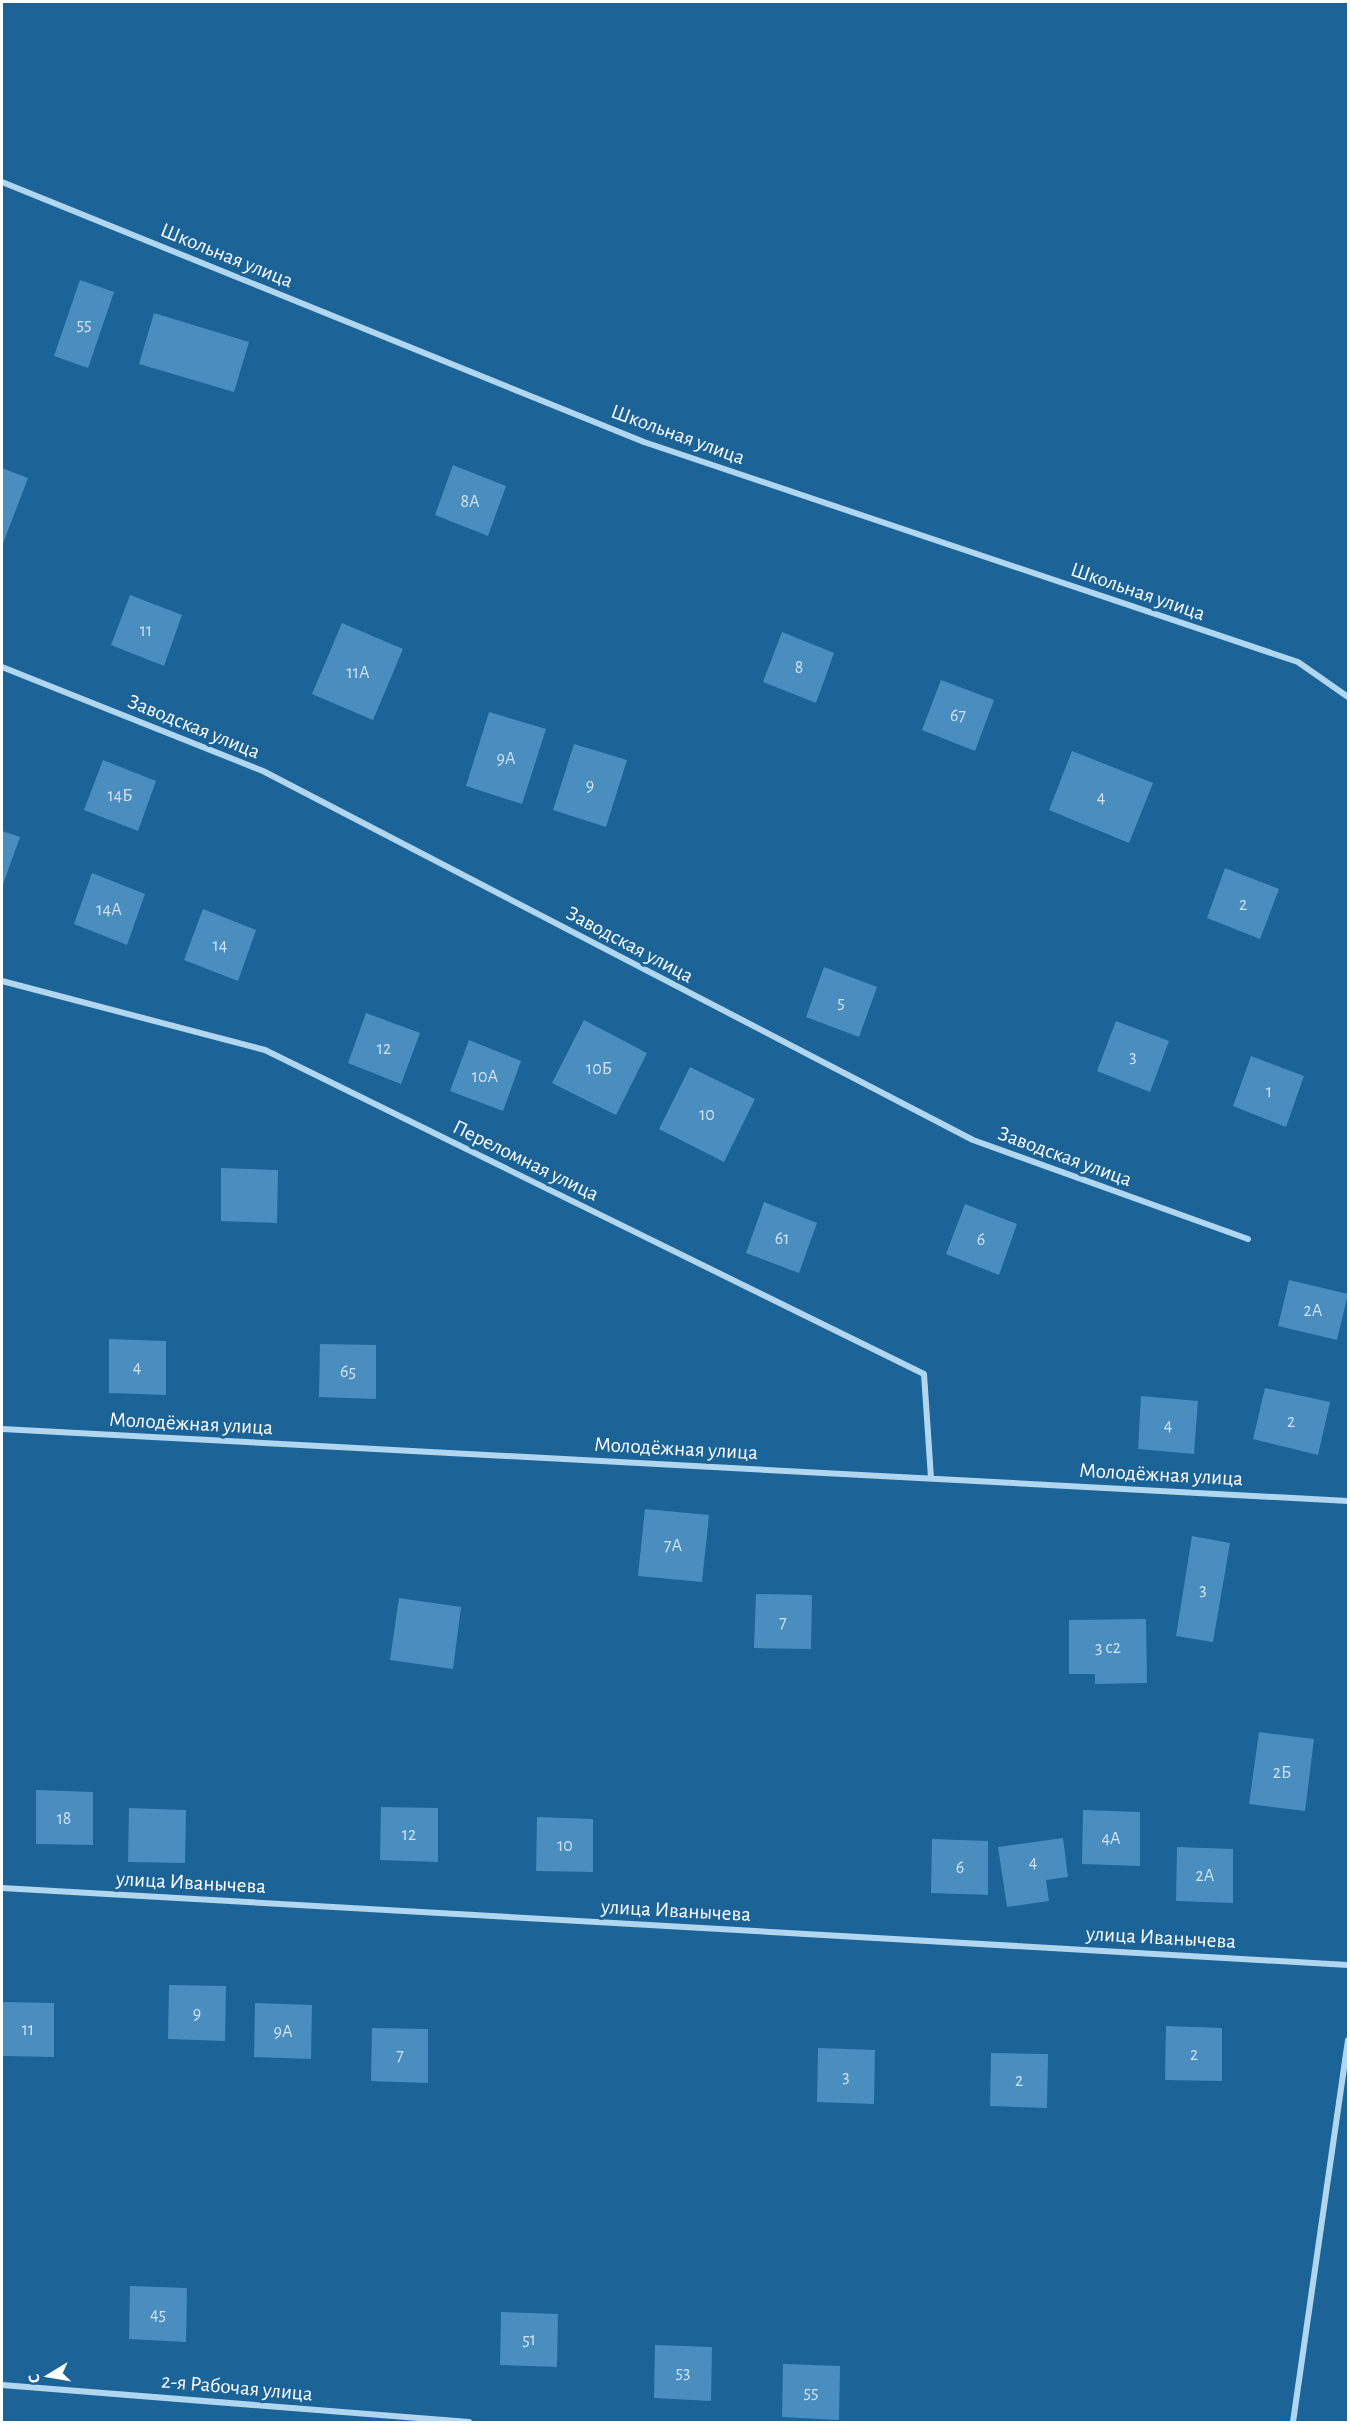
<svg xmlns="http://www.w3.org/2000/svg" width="1350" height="2424" font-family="'Alegreya Sans',sans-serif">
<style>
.building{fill:#498ebf}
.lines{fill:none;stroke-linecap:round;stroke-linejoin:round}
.minor{stroke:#b0d6f0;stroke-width:6}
.labels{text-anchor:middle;stroke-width:6;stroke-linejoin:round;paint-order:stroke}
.number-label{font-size:18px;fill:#d2e3ef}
.street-label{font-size:21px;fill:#fff;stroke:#1c6397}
</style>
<rect width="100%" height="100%" fill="#1c6397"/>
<path class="building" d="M 80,280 L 114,292 L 88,368 L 54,356 Z
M 154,313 L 249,342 L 234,392 L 139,364 Z
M 453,465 L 506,486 L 488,536 L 435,515 Z
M 2,468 L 28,478 L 2,546 Z
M 130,595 L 182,615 L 164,666 L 111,645 Z
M 342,623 L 403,649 L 373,720 L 312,694 Z
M 782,632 L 834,653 L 816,703 L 763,682 Z
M 941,680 L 994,700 L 975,751 L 922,730 Z
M 489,712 L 546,729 L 522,804 L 466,786 Z
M 574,744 L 627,760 L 606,827 L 553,810 Z
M 1072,751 L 1153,783 L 1129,843 L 1049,810 Z
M 103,760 L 156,781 L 138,831 L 84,810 Z
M 2,831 L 20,837 L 2,887 Z
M 1225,868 L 1279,889 L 1260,939 L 1207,918 Z
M 92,873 L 145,894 L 127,945 L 74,924 Z
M 203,909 L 256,930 L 238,981 L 184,960 Z
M 824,967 L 877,987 L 859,1037 L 806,1017 Z
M 366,1013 L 420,1033 L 401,1084 L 348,1063 Z
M 584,1020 L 647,1053 L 616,1115 L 552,1083 Z
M 1116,1021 L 1169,1041 L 1150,1092 L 1097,1071 Z
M 469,1040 L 521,1061 L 503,1111 L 450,1091 Z
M 1251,1056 L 1304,1076 L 1286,1127 L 1233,1106 Z
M 690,1067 L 755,1099 L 724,1162 L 659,1129 Z
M 221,1168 L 278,1170 L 277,1223 L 221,1221 Z
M 764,1202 L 817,1223 L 799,1273 L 746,1253 Z
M 965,1204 L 1017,1224 L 999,1275 L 946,1254 Z
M 1289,1280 L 1348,1294 L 1337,1340 L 1278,1326 Z
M 109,1339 L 166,1341 L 166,1395 L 109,1393 Z
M 320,1344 L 376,1345 L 376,1399 L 319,1397 Z
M 1265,1388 L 1330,1402 L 1318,1455 L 1253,1439 Z
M 1141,1396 L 1198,1401 L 1194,1454 L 1138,1449 Z
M 645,1509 L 709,1515 L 702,1582 L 638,1576 Z
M 1192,1536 L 1230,1543 L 1213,1642 L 1176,1636 Z
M 756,1594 L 812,1595 L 811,1649 L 754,1648 Z
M 399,1598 L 461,1607 L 453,1669 L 390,1660 Z
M 1146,1619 L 1147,1683 L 1095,1684 L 1095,1674 L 1069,1674 L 1069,1620 Z
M 1259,1732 L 1314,1739 L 1305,1811 L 1249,1804 Z
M 36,1790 L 93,1792 L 93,1845 L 36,1844 Z
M 381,1807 L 438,1808 L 438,1862 L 380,1860 Z
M 129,1808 L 186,1810 L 185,1863 L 128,1862 Z
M 1083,1810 L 1140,1812 L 1140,1866 L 1082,1864 Z
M 537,1817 L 593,1819 L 593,1872 L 536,1871 Z
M 1063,1838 L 1068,1877 L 1046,1880 L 1049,1901 L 1007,1907 L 998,1847 Z
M 932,1839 L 988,1841 L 988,1895 L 931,1893 Z
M 1177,1847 L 1233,1849 L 1233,1903 L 1176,1901 Z
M 169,1985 L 226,1986 L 225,2041 L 168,2039 Z
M 2,2002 L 54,2003 L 54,2057 L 2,2056 Z
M 255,2003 L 312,2005 L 311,2059 L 254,2057 Z
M 1166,2026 L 1222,2028 L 1222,2081 L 1165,2080 Z
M 372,2028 L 428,2029 L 428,2083 L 371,2081 Z
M 818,2048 L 875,2050 L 874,2104 L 817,2102 Z
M 991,2053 L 1048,2054 L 1047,2108 L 990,2106 Z
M 130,2286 L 187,2288 L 186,2342 L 129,2339 Z
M 501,2312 L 558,2314 L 557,2367 L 500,2365 Z
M 655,2345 L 712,2347 L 711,2401 L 654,2398 Z
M 783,2364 L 840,2366 L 839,2420 L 782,2417 Z"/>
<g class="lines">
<path class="minor" d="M 2,182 L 644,442 L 1298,662 L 1348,697
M 2,667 L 263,771 L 973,1140 L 1248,1239
M 2,981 L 265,1050 L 924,1374 L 931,1478
M 2,1429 L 1348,1501
M 2,1888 L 1348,1965
M 2,2385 L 469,2422
M 1293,2422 L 1348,2040"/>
</g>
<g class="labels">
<g class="number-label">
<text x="84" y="330">55</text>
<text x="470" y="507">8А</text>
<text x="146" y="636">11</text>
<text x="799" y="673">8</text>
<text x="358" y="678">11А</text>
<text x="958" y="721">67</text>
<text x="506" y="764">9А</text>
<text x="590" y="791">9</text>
<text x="120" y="801">14Б</text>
<text x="1101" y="803">4</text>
<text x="1243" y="910">2</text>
<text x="109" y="915">14А</text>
<text x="220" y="951">14</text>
<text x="841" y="1008">5</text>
<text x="384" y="1054">12</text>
<text x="1133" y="1062">3</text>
<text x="599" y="1074">10Б</text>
<text x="485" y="1082">10А</text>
<text x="1269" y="1097">1</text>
<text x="707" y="1120">10</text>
<text x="782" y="1244">61</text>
<text x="981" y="1245">6</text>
<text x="1313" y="1316">2А</text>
<text x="137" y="1373">4</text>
<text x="348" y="1377">65</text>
<text x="1291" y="1427">2</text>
<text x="1168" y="1431">4</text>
<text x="673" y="1551">7А</text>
<text x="1203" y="1595">3</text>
<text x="783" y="1628">7</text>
<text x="1108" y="1653">3 с2</text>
<text x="1282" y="1778">2Б</text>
<text x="64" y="1824">18</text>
<text x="409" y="1840">12</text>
<text x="1111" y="1844">4А</text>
<text x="565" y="1851">10</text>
<text x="1033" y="1868">4</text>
<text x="960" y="1873">6</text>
<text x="1205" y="1881">2А</text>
<text x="197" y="2019">9</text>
<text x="28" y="2035">11</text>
<text x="283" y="2037">9А</text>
<text x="1194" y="2060">2</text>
<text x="400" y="2061">7</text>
<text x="846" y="2082">3</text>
<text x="1019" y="2086">2</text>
<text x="158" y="2320">45</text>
<text x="529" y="2345">51</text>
<text x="683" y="2378">53</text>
<text x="811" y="2398">55</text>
</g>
<g class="street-label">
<text transform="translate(227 255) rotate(22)" y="7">Школьная улица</text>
<text transform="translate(678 434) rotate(20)" y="7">Школьная улица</text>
<text transform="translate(1138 591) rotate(19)" y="7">Школьная улица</text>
<text transform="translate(194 726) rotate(22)" y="7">Заводская улица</text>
<text transform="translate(630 944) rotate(28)" y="7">Заводская улица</text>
<text transform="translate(1065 1156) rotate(20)" y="7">Заводская улица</text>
<text transform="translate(526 1160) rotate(26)" y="7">Переломная улица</text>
<text transform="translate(191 1423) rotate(3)" y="7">Молодёжная улица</text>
<text transform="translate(676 1448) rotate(3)" y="7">Молодёжная улица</text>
<text transform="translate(1161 1474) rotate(3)" y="7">Молодёжная улица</text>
<text transform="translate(191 1882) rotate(3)" y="7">улица Иванычева</text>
<text transform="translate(676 1910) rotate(3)" y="7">улица Иванычева</text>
<text transform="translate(1161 1937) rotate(3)" y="7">улица Иванычева</text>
<text transform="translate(237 2387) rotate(5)" y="7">2-я Рабочая улица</text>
</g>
</g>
<rect width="1350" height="2424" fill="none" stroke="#ffffff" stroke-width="6"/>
<g transform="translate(48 2376) rotate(259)" stroke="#1c6397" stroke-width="4.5" paint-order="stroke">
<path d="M0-4.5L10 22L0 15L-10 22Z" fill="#ffffff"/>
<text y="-9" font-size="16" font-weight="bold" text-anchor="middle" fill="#ffffff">С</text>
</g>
</svg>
